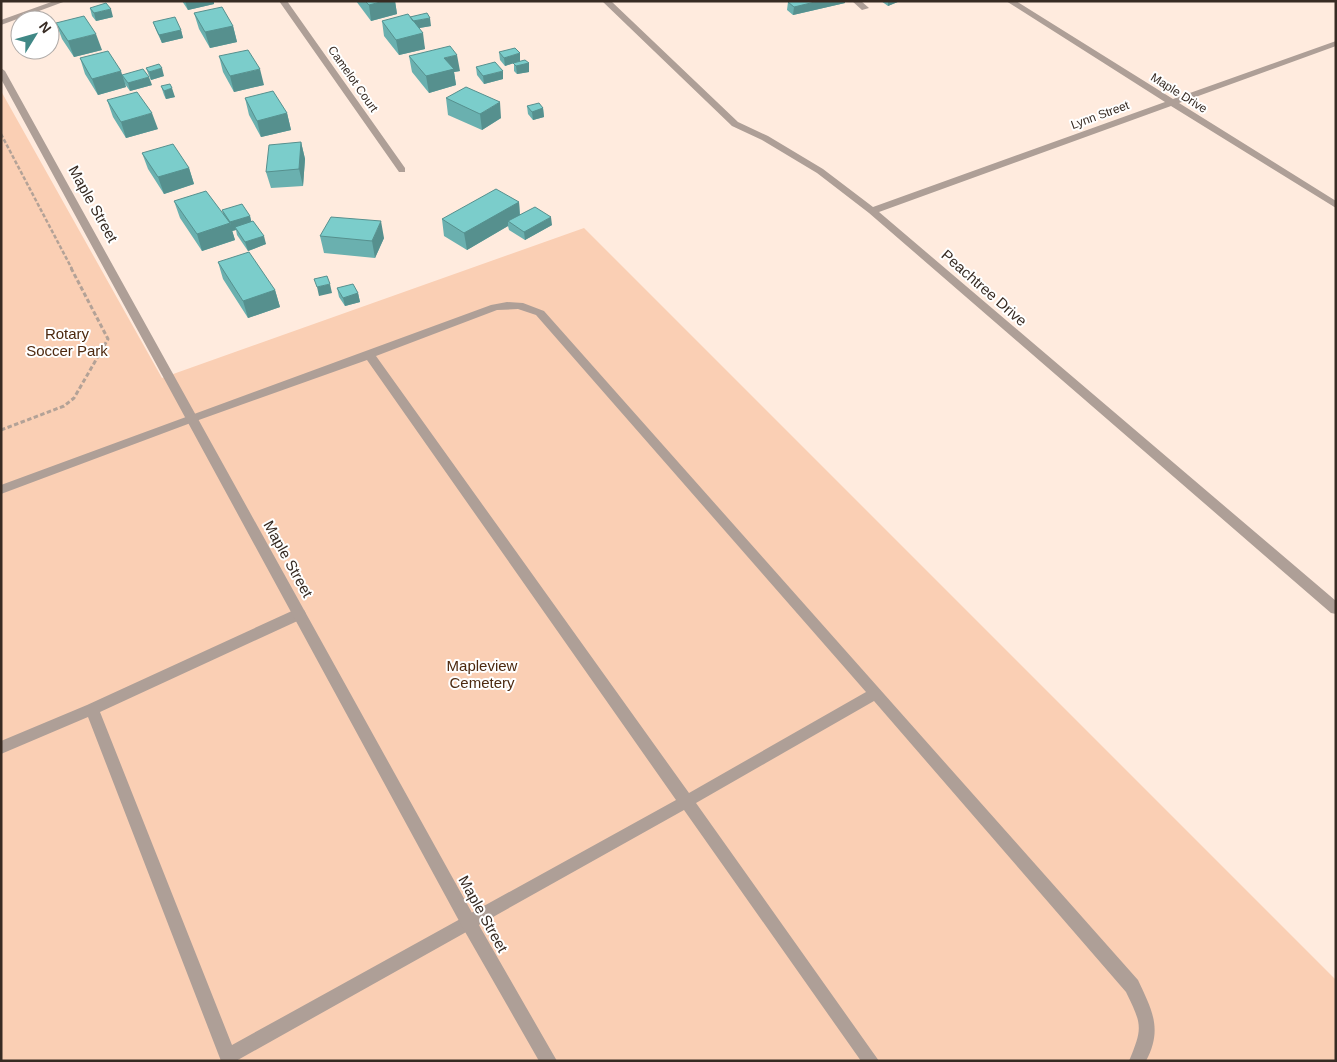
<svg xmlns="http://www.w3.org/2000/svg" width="1337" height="1062" font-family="Helvetica,sans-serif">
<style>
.green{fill:#facfb4}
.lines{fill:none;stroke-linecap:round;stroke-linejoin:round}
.path-far1{stroke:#b3a297;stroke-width:2.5;stroke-dasharray:4 2;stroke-linecap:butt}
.path{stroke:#b3a297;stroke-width:3;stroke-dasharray:4.5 2.5;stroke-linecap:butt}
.service{fill:#ae9f97;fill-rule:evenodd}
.minor{fill:#ae9f97;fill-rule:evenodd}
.wall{fill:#6ab0af}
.shaded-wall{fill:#56908e}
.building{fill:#7bcdcb;stroke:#56908e}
.labels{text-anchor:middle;stroke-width:4;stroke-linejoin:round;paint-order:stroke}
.far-street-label{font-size:12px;fill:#372b23;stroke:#fff}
.street-label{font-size:15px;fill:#372b23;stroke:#fff}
.park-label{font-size:15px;fill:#4d290f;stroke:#fff}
</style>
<rect width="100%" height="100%" fill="#ffebde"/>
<path class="green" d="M 1,91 L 162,378 L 584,228 L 1336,980 L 1336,1061 L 1,1061 Z"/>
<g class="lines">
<path class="path-far1" d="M 1,134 L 72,269"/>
<path class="path" d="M 1,430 L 64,406 L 74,398 L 108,339 L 71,268"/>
<path class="service" d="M 852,1 L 861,1 L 869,8 L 862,10 Z
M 507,302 L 523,303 L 544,311 L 1138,980 C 1152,1010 1163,1029 1146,1061 L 1129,1061 C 1143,1027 1142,1025 1126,992 L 874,701 L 696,803 L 879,1061 L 861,1061 L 684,810 L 236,1061 L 221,1061 L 88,717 L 1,754 L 1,741 L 87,705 L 294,610 L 304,610 L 306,614 L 304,618 L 100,712 L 232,1045 L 676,800 L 367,360 L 196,421 L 1,494 L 1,485 L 491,305 ZM 518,309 L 536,315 L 866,692 L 689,793 L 376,356 L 497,310 Z"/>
<path class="minor" d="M 54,1 L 66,1 L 1,25 L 1,20 Z
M 279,1 L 287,1 L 405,168 L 405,172 L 399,172 Z
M 602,1 L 611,1 L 738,122 L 768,136 L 823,169 L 873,207 L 1165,102 L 1006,1 L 1016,1 L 1173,99 L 1336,41 L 1336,46 L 1179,103 L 1336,201 L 1336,208 L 1171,106 L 879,212 L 1336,601 L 1336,614 L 1331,613 L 869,213 L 817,173 L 762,140 L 732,126 Z
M 1,68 L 5,71 L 476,920 L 557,1061 L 539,1061 L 464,930 L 1,79 Z"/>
</g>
<path class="wall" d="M 182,1 L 214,1 L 214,4 L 188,10 Z
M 356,1 L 395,1 L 397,14 L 371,21 Z
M 881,1 L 900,1 L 888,6 Z
M 788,2 L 845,3 L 793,15 L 787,10 Z
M 90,8 L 113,17 L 96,21 L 92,16 Z
M 194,13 L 233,26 L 237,42 L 210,48 L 199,29 Z
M 410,17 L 431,26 L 419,28 L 425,49 L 399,55 L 384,36 L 382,21 Z
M 153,22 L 181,30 L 183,38 L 162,43 L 156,30 Z
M 56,23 L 102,50 L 74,57 L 62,39 Z
M 499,52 L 520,61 L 529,63 L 529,72 L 517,74 L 514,71 L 514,63 L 505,66 L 500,60 Z
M 219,56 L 264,85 L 234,92 L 223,72 Z
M 409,56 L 460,71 L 454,72 L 456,85 L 429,93 L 412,72 Z
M 80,58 L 122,75 L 152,85 L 130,91 L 125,84 L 126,87 L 98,95 L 85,74 Z
M 476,67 L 503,79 L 484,84 L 477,75 Z
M 146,68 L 164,76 L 151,80 L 149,76 Z
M 161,86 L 175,97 L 166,99 L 164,95 Z
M 245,98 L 287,113 L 291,130 L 261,137 L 249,115 Z
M 446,98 L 501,118 L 482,130 L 448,115 Z
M 107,100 L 158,129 L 126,138 L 113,117 Z
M 527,106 L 543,108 L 544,117 L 533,120 L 528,114 Z
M 301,142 L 305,159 L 303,186 L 271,188 L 266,172 Z
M 142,153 L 189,168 L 194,184 L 164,194 L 148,169 Z
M 174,201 L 223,214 L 222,210 L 250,216 L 251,222 L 266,244 L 248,251 L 237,235 L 236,230 L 232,231 L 235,240 L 202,251 L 180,218 Z
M 519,202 L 520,215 L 552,225 L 525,240 L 509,230 L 508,226 L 467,250 L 444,236 L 442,219 Z
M 320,236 L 384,238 L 375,258 L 324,253 Z
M 218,262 L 275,290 L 280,307 L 248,318 L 223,279 Z
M 337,288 L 358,293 L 360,302 L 345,306 L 339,297 Z"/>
<path class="shaded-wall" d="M 185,1 L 214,1 L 214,4 L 188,10 Z
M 384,1 L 395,1 L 397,14 L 371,21 L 369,5 Z
M 819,1 L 845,1 L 845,3 L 793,15 L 794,7 Z
M 888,1 L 900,1 L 888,6 Z
M 111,9 L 113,17 L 96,21 L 94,13 Z
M 430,18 L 431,26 L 414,29 L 413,21 Z
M 233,26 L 237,42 L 210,48 L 205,32 Z
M 181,30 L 183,38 L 162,43 L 159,35 Z
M 423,33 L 425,49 L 399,55 L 396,40 Z
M 96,34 L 102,50 L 74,57 L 68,41 Z
M 520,53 L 520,61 L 505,66 L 504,58 Z
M 457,55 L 460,71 L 454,72 L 456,85 L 429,93 L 426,76 L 444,58 Z
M 529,63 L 529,72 L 517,74 L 516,66 Z
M 162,68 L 164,76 L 151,80 L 149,72 Z
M 260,69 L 264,85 L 234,92 L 230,76 Z
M 121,71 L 126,87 L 98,95 L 92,79 Z
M 503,71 L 503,79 L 484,84 L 483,76 Z
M 149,77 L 152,85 L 130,91 L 128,83 Z
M 172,88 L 175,97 L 166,99 L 164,91 Z
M 500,102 L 501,118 L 482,130 L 480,114 Z
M 543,108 L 544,117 L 533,120 L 532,112 Z
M 152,113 L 158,129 L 126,138 L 121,122 Z
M 287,113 L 291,130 L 261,137 L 257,121 Z
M 301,142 L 305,159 L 303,186 L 299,169 Z
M 189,168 L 194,184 L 164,194 L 158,177 Z
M 519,202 L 520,219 L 508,221 L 508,226 L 467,250 L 464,233 Z
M 250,216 L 252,224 L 235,227 L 236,230 L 232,231 L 230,222 Z
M 551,217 L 552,225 L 525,240 L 524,232 Z
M 381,221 L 384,238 L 375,258 L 372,241 Z
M 230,223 L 235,240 L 202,251 L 197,234 Z
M 264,236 L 266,244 L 248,251 L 245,242 Z
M 330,284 L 332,293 L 319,296 L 317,287 Z
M 275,290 L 280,307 L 248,318 L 243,301 Z
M 358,293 L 360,302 L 345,306 L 343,298 Z"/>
<path class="building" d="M 365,1 L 384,1 L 369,5 Z
M 791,1 L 819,1 L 794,7 L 788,2 Z
M 106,3 L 111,9 L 94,13 L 90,8 Z
M 222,7 L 233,26 L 205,32 L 194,13 Z
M 427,13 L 430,18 L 413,21 L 410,17 Z
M 408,14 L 423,33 L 396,40 L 382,21 Z
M 84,16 L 96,34 L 68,41 L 56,23 Z
M 175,17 L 181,30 L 159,35 L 153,22 Z
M 450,46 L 457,55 L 444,58 L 454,69 L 426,76 L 409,56 Z
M 515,48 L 520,53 L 504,58 L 499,52 Z
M 248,50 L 260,69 L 230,76 L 219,56 Z
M 108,51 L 121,71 L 92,79 L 80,58 Z
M 525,60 L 529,63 L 516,66 L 513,63 Z
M 495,62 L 503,71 L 483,76 L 476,67 Z
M 159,64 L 162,68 L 149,72 L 146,68 Z
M 143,69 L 149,77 L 128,83 L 122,75 Z
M 170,84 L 172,88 L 164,91 L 161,86 Z
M 466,87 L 500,102 L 480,114 L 446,98 Z
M 273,91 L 287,113 L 257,121 L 245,98 Z
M 137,92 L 152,113 L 121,122 L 107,100 Z
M 539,103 L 543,108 L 532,112 L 527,106 Z
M 301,142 L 299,169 L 266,172 L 269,145 Z
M 173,144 L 189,168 L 158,177 L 142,153 Z
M 496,189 L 519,202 L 464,233 L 442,219 Z
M 206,191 L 230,223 L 197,234 L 174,201 Z
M 242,204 L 250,216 L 230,222 L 222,210 Z
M 535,207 L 551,217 L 524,232 L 508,221 Z
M 331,217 L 381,221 L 372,241 L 320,236 Z
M 253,221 L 264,236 L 245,242 L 235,227 Z
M 249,252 L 275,290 L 243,301 L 218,262 Z
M 327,276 L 330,284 L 317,287 L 314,279 Z
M 353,284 L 358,293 L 343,298 L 337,288 Z"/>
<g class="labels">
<g class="far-street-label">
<text transform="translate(353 79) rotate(55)" y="4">Camelot Court</text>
<text transform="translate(1179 93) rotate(32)" y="4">Maple Drive</text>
<text transform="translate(1100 115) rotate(-20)" y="4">Lynn Street</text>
</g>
<g class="street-label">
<text transform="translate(93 204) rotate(61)" y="5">Maple Street</text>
<text transform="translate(984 288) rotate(41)" y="5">Peachtree Drive</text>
<text transform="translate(288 559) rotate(61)" y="5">Maple Street</text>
<text transform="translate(483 914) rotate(61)" y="5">Maple Street</text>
</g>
<g class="park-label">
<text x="67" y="339">Rotary<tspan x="67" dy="17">Soccer Park</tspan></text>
<text x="482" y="671">Mapleview<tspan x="482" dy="17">Cemetery</tspan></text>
</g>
</g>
<rect width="1337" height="1062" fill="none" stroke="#372b23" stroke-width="5"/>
<g transform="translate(35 35) rotate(53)"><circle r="24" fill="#ffffff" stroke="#afaaa7"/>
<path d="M0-4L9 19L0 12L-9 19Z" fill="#408886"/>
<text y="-8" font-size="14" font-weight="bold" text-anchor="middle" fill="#372b23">N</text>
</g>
</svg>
